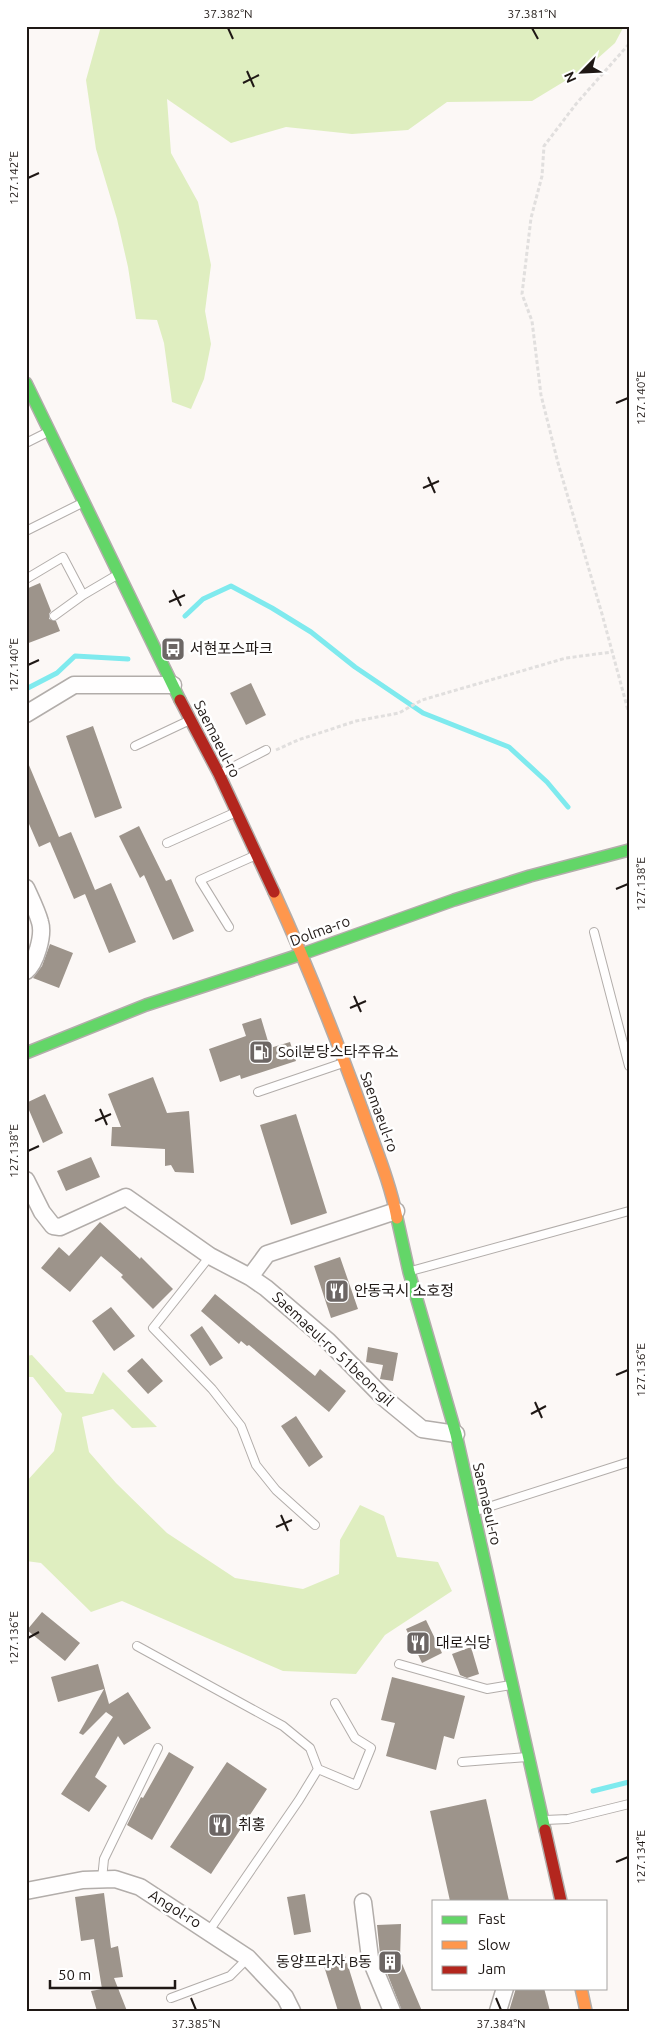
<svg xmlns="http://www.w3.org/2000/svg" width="655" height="2037" font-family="Ubuntu,'Noto Sans KR',sans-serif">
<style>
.green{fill:#dfeec0}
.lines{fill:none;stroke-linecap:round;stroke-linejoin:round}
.stream{stroke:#7feaee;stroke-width:5}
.building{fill:#9d948b}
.lane-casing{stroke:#b2adaa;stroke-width:10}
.street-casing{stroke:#b2adaa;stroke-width:19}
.fast-casing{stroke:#b2adaa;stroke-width:14}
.slow-casing{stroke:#b2adaa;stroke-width:14}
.jam-casing{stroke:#b2adaa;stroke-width:14}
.path{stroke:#e1dfde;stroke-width:3;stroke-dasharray:4 2.5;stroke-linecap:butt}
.lane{stroke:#fffefe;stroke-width:8}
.street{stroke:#fffefe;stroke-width:16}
.fast{stroke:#63d668;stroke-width:11}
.slow{stroke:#ff974d;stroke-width:11}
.jam{stroke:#b3261e;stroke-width:11}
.ticks{fill:none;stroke:#1f1815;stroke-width:2}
.labels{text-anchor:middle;stroke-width:5;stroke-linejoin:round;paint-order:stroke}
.poi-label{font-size:15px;fill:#1f1815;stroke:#fff;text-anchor:start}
.street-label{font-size:15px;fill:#1f1815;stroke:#fff}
.neatline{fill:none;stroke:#1f1815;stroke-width:2}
.ticks-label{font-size:12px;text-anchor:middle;fill:#1f1815}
</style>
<rect width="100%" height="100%" fill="#fcf8f6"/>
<path class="green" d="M 101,26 L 624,26 L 615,43 L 588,67 L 532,101 L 447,102 L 408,130 L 352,134 L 286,127 L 231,143 L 167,99 L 171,153 L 198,202 L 211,265 L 205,311 L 211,344 L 204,379 L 191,409 L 172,402 L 164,343 L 157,320 L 136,319 L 128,267 L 117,219 L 96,149 L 86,80 Z
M 32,1355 L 66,1392 L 93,1394 L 103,1372 L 157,1427 L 132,1428 L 113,1409 L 82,1417 L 89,1452 L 116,1483 L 167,1533 L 235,1578 L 303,1589 L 339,1574 L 340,1540 L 360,1505 L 384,1516 L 397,1557 L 438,1562 L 452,1591 L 385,1635 L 356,1674 L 283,1671 L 122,1601 L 91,1612 L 41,1563 L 26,1561 L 26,1482 L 54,1451 L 62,1414 L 33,1377 L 26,1377 L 26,1356 Z"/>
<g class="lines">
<path class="stream" d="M 185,616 L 203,599 L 231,586 L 272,608 L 311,632 L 355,667 L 423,713 L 509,747 L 547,782 L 568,807
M 26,689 L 57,673 L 75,656 L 128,659
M 593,1791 L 629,1782"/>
</g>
<path class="building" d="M 40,583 L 51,611 L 49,614 L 49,619 L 56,621 L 60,631 L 26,644 L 26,589 Z
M 251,683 L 266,715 L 246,725 L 230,693 Z
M 93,726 L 122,808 L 95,818 L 66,736 Z
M 26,758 L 59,837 L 71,832 L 95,890 L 111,883 L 136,942 L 109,953 L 85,894 L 74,899 L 50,842 L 39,847 L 26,817 Z
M 139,826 L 166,881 L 171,879 L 194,931 L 173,940 L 144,875 L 140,878 L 119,836 Z
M 50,944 L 73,953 L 59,988 L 33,978 L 42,966 Z
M 261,1018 L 270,1048 L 290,1042 L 296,1061 L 241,1079 L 240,1075 L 220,1082 L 209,1049 L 246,1036 L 242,1024 Z
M 153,1077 L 167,1113 L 189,1111 L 194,1173 L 175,1172 L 171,1165 L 165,1166 L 165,1149 L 111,1146 L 112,1127 L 121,1127 L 108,1094 Z
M 45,1094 L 63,1133 L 43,1143 L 26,1103 Z
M 296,1114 L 327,1213 L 291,1225 L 260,1125 Z
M 91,1157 L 100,1177 L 66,1191 L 57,1171 Z
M 100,1222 L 140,1259 L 141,1257 L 173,1289 L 153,1309 L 121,1277 L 123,1275 L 101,1256 L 70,1292 L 41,1268 L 59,1247 L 69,1256 Z
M 340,1257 L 358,1309 L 331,1318 L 314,1266 Z
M 215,1294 L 315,1376 L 320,1369 L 346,1391 L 329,1412 L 249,1345 L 247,1346 L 241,1341 L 239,1344 L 201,1311 Z
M 111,1307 L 135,1336 L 114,1351 L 92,1321 Z
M 202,1326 L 223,1358 L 210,1366 L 190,1335 Z
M 368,1347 L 398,1353 L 393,1381 L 380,1379 L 383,1365 L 366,1362 Z
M 142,1358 L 163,1381 L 148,1394 L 127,1371 Z
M 296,1416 L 323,1457 L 309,1467 L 281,1426 Z
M 42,1612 L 80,1643 L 65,1661 L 27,1630 Z
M 426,1620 L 442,1653 L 422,1663 L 406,1629 Z
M 471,1647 L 479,1674 L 467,1678 L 460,1675 L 452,1654 Z
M 98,1664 L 109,1704 L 128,1692 L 151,1728 L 124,1745 L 118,1736 L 95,1777 L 107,1786 L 89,1812 L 61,1794 L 113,1717 L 106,1712 L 83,1735 L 79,1733 L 104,1689 L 58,1702 L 51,1677 Z
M 392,1677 L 465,1696 L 454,1739 L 444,1736 L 436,1770 L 386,1756 L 395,1723 L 381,1720 Z
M 169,1752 L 194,1767 L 152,1840 L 127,1825 L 141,1797 L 143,1798 Z
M 227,1762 L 267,1789 L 211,1874 L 170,1847 Z
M 486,1799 L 509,1901 L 450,1901 L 430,1811 Z
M 104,1893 L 111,1948 L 118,1946 L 123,1977 L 114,1978 L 127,2011 L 97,2011 L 91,1991 L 102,1989 L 94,1939 L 81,1941 L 75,1897 Z
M 305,1894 L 311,1932 L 294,1935 L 287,1897 Z
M 401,1924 L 400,1959 L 422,2011 L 402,2011 L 380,1955 L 377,1925 Z
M 345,1956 L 362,2011 L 338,2011 L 323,1963 Z
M 516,1988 L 544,1988 L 550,2011 L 509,2011 Z"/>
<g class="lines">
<g class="lane-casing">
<path id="lane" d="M 26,443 L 48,432
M 26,531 L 82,503
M 26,579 L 63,557 L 83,595 L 117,575
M 54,616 L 83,595
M 135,746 L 188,721
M 221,773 L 266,750
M 167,843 L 234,813
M 229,927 L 200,880 L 254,856
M 594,932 L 629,1066
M 258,1092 L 343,1063
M 210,1256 L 153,1328 L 212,1389 L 241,1426 L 256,1465 L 276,1490 L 315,1525
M 411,1271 L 629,1211
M 476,1511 L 629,1462
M 137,1646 L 283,1726 L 310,1748 L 318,1769 L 299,1800 L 209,1931
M 399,1664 L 487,1689 L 511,1685
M 462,1762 L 527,1757
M 318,1769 L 356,1785 L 371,1748 L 355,1738 L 335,1703
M 545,1820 L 568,1819 L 629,1804
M 102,1879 L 104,1859 L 158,1748
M 171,1998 L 230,1976 L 248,1958"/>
</g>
<g class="street-casing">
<path id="street" d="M 26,714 L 74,685 L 173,685
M 26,888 C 31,899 37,911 40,922 C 44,935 36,963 26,971
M 26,1180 L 42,1212 L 53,1226 L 60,1227 L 126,1197 L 210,1256 L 250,1277 L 266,1288 L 328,1341 L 383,1397 L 422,1429 L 456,1434
M 250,1277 L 267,1254 L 396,1211
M 26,1891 L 83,1880 L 115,1879 L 140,1887 L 248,1958 L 285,1997 L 292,2011
M 363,1902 L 370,1958 L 392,2011
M 498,2011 L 505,1988"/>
</g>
<g class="fast-casing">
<path id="fast" d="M 26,383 L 180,700
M 26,1053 L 146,1005 L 302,954 L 454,900 L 530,876 L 629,850
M 397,1218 L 409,1272 L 456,1434 L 545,1830"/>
</g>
<g class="slow-casing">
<path id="slow" d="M 274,892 C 307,964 336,1038 363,1112 C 375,1147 390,1182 397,1218
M 581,1988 L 586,2011"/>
</g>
<g class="jam-casing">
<path id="jam" d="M 180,700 L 219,774 L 274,892
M 545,1830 L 561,1901"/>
</g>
<path class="path" d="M 629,44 L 576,104 L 544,146 L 542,176 L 531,218 L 522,294 L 532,321 L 541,395 L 558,463 L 602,614 L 629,714
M 276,750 L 298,740 L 356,721 L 399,713 L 422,700 L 566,658 L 612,652"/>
<use href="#lane" class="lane"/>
<use href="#street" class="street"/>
<use href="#fast" class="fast"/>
<use href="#slow" class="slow"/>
<use href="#jam" class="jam"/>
</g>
<path class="ticks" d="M 228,28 L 233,39M 532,28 L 538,39M 247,71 L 254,87M 243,83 L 259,75M 28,178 L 39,173M 616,403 L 628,398M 428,477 L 435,493M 423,488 L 439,481M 173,590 L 181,606M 169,602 L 185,595M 28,665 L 39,660M 616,889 L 628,884M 354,996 L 361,1012M 350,1008 L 366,1001M 100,1109 L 107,1125M 95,1121 L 111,1114M 28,1151 L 39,1146M 616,1375 L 628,1370M 535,1402 L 542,1418M 531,1414 L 546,1406M 281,1515 L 288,1531M 276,1527 L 292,1520M 28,1638 L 39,1632M 616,1862 L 628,1857M 191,1998 L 196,2010M 496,1998 L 501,2010"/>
<defs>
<g id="bus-square" transform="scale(1.25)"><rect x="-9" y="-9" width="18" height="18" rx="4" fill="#6c6664" stroke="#fff"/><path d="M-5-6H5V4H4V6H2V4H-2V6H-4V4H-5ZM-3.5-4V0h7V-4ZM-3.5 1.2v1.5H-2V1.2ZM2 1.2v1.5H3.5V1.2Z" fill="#fff"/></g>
<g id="fuel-square" transform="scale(1.25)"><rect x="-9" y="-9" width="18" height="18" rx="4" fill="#6c6664" stroke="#fff"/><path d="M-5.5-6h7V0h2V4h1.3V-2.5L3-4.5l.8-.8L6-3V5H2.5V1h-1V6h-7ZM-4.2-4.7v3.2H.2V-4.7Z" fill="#fff"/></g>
<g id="restaurant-square" transform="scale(1.25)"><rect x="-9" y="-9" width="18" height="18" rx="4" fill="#6c6664" stroke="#fff"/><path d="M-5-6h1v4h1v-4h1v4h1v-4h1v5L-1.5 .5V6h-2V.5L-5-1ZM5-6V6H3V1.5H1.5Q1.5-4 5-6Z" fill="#fff"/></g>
<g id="building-square" transform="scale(1.25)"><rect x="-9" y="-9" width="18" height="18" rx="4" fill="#6c6664" stroke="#fff"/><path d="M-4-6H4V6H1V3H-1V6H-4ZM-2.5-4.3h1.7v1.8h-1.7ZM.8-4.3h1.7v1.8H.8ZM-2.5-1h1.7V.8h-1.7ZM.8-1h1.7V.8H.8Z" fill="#fff"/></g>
</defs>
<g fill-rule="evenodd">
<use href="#bus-square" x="173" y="649"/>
<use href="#fuel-square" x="261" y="1052"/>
<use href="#restaurant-square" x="337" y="1291"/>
<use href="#restaurant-square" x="418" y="1643"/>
<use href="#restaurant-square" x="220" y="1825"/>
<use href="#building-square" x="390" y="1962"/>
</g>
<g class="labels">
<g class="poi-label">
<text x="190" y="654">서현포스파크</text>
<text x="278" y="1057">Soil분당스타주유소</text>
<text x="354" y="1296">안동국시 소호정</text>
<text x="436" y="1648">대로식당</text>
<text x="238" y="1830">취홍</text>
<text x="372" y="1967" text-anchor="end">동양프라자 B동</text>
</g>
<g class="street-label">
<text transform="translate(217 739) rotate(63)" y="5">Saemaeul-ro</text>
<text transform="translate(320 931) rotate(-20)" y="5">Dolma-ro</text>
<text transform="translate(379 1112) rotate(70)" y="5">Saemaeul-ro</text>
<text transform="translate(333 1349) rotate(43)" y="5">Saemaeul-ro 51beon-gil</text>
<text transform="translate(487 1504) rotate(77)" y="5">Saemaeul-ro</text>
<text transform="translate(175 1909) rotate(32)" y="5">Angol-ro</text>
</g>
</g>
<rect width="655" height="2037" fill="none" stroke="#ffffff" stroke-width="55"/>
<rect x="432" y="1900" width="175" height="90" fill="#ffffff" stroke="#a5a3a1"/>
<rect x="442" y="1916" width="25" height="8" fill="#63d668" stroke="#a5a3a1"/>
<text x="478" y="1924" font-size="15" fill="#1f1815">Fast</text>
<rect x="442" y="1941" width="25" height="8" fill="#ff974d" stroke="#a5a3a1"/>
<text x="478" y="1950" font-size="15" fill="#1f1815">Slow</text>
<rect x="442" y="1966" width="25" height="8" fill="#b3261e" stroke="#a5a3a1"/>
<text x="478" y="1974" font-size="15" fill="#1f1815">Jam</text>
<g transform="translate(582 72) rotate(246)" stroke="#ffffff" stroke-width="4" paint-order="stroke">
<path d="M0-4L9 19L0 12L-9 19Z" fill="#1f1815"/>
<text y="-8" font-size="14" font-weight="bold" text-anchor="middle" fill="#1f1815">N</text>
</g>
<path d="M50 1980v8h125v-8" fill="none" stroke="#1f1815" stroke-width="2.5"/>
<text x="58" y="1980" font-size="15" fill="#1f1815" stroke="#ffffff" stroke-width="4" paint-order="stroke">50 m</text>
<rect x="28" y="28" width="600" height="1982" class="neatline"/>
<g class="ticks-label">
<text x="228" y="18">37.382°N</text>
<text x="532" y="18">37.381°N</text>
<text transform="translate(14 178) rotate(-90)" y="4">127.142°E</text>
<text transform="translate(641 398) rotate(-90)" y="4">127.140°E</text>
<text transform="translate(14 665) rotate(-90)" y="4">127.140°E</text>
<text transform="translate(641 884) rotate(-90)" y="4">127.138°E</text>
<text transform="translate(14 1151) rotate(-90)" y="4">127.138°E</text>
<text transform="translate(641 1370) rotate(-90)" y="4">127.136°E</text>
<text transform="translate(14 1638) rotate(-90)" y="4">127.136°E</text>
<text transform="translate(641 1857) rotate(-90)" y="4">127.134°E</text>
<text x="196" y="2028">37.385°N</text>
<text x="501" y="2028">37.384°N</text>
</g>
</svg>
